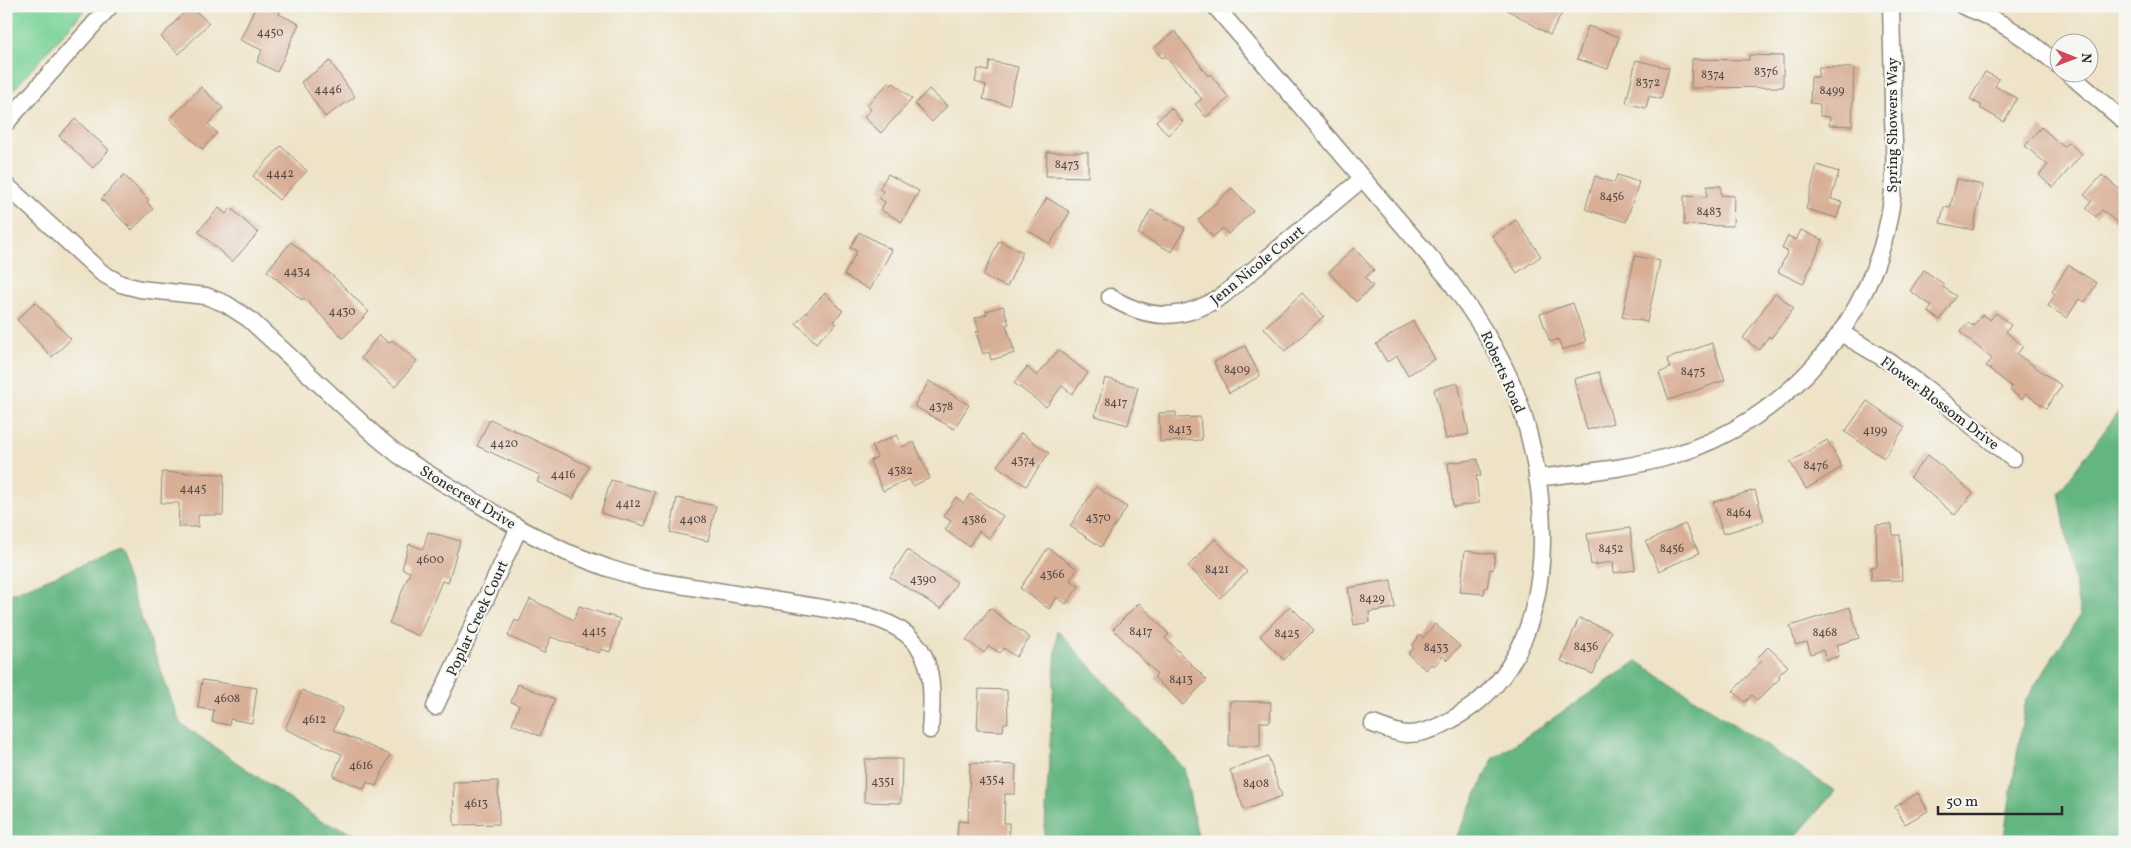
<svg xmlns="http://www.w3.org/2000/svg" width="2131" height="848" font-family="Vollkorn,serif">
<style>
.green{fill:#7bd399;stroke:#537f62}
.forest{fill:#64b581;stroke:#487056}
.building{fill:#d8ae95}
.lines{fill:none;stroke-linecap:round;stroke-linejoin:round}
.minor-casing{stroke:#8c8779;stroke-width:19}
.minor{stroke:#fff;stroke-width:16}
.labels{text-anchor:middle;stroke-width:4.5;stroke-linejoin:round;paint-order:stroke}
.number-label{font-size:12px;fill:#564c46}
.street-label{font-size:15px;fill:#2b2b2b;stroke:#f6f6f2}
</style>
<rect width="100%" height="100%" fill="#f6f6f2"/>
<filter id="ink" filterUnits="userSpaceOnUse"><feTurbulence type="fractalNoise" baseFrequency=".02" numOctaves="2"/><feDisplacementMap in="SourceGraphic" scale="10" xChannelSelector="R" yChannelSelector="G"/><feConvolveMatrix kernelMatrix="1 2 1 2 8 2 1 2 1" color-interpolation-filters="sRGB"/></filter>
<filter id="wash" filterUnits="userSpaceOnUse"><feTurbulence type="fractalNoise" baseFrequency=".0096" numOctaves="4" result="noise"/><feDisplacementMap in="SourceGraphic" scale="20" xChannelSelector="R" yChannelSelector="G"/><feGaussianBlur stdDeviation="1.12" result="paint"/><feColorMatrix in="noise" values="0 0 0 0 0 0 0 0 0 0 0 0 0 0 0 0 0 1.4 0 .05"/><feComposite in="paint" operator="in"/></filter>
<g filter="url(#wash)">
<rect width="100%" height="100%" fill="#eee3c7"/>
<path class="green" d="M 6,6 L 88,6 L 6,98 Z"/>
<path class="forest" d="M 2125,403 L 2125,842 L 2003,842 L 2026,699 L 2080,615 L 2059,492 Z
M 117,551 L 180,723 L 321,821 L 377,842 L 6,842 L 6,596 Z
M 1057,630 L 1184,768 L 1199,842 L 1044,842 Z
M 1637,661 L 1835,791 L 1791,842 L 1454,842 L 1493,759 Z"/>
<g id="blocks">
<path class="building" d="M 190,6 L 209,23 L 179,54 L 161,37 Z
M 256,6 L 282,6 L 279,14 L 299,24 L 277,72 L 257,62 L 262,50 L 240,40 Z
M 1501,6 L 1566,6 L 1550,35 Z
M 1588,26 L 1619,37 L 1608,69 L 1577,59 Z
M 1175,31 L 1208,76 L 1210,74 L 1229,98 L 1206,117 L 1195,104 L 1202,99 L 1165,56 L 1162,58 L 1154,48 Z
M 1749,55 L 1783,56 L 1783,87 L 1691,88 L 1692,59 L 1749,60 Z
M 1636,60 L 1669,68 L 1661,99 L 1649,96 L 1646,108 L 1626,103 Z
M 330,61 L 355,97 L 325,117 L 301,82 Z
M 990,61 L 1018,67 L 1009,105 L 983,99 L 986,85 L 975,82 L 978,69 L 988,71 Z
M 1819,67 L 1854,68 L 1852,126 L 1829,125 L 1830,117 L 1820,116 L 1820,104 L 1810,103 L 1811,77 L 1818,77 Z
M 1985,72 L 1999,79 L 1995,86 L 2017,98 L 2004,122 L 1980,108 L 1982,106 L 1970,99 Z
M 889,82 L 892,85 L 894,83 L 912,99 L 881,133 L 864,117 L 871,109 L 867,105 Z
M 201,87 L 223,108 L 208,124 L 217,133 L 202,149 L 170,119 Z
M 929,89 L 947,106 L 932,122 L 915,104 Z
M 1171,108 L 1183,122 L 1168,135 L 1156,121 Z
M 75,119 L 109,150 L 93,168 L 59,136 Z
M 2041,127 L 2064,147 L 2068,142 L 2082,154 L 2053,188 L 2039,175 L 2048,165 L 2025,146 Z
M 281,146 L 307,171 L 279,200 L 253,176 Z
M 1047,152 L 1088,152 L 1088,177 L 1046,176 Z
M 1817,165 L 1839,172 L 1831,199 L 1842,202 L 1837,218 L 1806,209 Z
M 888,174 L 919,191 L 902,222 L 881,210 L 885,202 L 879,198 L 883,191 L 879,189 Z
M 124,175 L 149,200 L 147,202 L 153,209 L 132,230 L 101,199 Z
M 1617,175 L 1639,182 L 1626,222 L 1585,209 L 1595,176 L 1614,183 Z
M 2102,175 L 2125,194 L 2125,229 L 2102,210 L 2096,217 L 2086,208 L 2092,201 L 2084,195 Z
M 1957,179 L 1983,185 L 1973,230 L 1940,223 L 1944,207 L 1950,208 Z
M 1707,186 L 1721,186 L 1721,195 L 1734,196 L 1733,226 L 1684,225 L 1684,196 L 1707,197 Z
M 1232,188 L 1253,211 L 1228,234 L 1223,228 L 1213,237 L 1198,220 Z
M 1047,198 L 1070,212 L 1050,244 L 1027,230 Z
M 219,208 L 226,214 L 231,208 L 258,233 L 232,262 L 198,231 Z
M 1151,210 L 1185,228 L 1172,252 L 1138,234 Z
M 1516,220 L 1541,256 L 1517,273 L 1492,236 Z
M 1801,230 L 1823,240 L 1803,284 L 1778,272 L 1788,251 L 1782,249 L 1788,236 L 1796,240 Z
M 859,232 L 892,250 L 870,290 L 844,275 L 857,251 L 850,248 Z
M 999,241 L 1023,252 L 1007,287 L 983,276 Z
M 291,242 L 334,277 L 369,312 L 343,338 L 304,298 L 302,300 L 267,271 Z
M 1354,248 L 1374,270 L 1365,278 L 1373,286 L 1356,302 L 1329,272 Z
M 1635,256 L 1660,261 L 1647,322 L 1622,317 Z
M 2068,265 L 2097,283 L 2085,302 L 2079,299 L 2067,318 L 2048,306 L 2055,294 L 2052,292 Z
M 1924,270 L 1945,285 L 1943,287 L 1956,296 L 1940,320 L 1928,312 L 1932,306 L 1910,291 Z
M 825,293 L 843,311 L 833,321 L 836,324 L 816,343 L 796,323 Z
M 1302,293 L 1324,316 L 1285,351 L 1264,328 Z
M 1775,293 L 1794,308 L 1771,338 L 1769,336 L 1759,350 L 1743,338 Z
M 35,302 L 71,339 L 52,357 L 17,320 Z
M 1573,303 L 1586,342 L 1562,350 L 1558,339 L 1550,342 L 1540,314 Z
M 1003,306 L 1009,324 L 1006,325 L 1015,353 L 991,360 L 989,352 L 983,354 L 976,332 L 979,331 L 975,318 L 987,314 L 986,311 Z
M 1996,313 L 2011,325 L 2006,332 L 2023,346 L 2017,354 L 2062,386 L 2046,408 L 2026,394 L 2022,399 L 2010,390 L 2012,387 L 1986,366 L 1992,359 L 1960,332 L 1968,322 L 1973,326 L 1983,314 L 1990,320 Z
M 1413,321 L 1435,359 L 1408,375 L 1397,356 L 1387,362 L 1376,344 Z
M 379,335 L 389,343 L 392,340 L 417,361 L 395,387 L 361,358 Z
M 1712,343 L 1725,380 L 1669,400 L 1659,373 L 1670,368 L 1667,359 Z
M 1245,346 L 1260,376 L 1229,393 L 1214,362 Z
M 1058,350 L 1088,373 L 1072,394 L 1062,386 L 1046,407 L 1014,383 L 1027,367 L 1037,376 Z
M 1599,372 L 1613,423 L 1587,430 L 1574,379 Z
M 1105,378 L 1138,387 L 1128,425 L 1095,416 Z
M 929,381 L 969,405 L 954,429 L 914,406 Z
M 1458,383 L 1469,434 L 1446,439 L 1434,389 Z
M 1867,401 L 1905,427 L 1884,458 L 1845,432 Z
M 1176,412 L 1176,418 L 1200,417 L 1202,440 L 1160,442 L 1159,413 Z
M 490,419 L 589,466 L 573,499 L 537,482 L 540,475 L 477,446 Z
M 1021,433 L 1049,453 L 1026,486 L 997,466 Z
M 897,435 L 902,447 L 914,442 L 930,478 L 913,486 L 909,479 L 883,491 L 870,461 L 877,457 L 872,446 Z
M 1827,440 L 1842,467 L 1806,489 L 1790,462 Z
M 1928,455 L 1973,493 L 1955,515 L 1910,477 Z
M 1478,459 L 1481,476 L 1476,476 L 1479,503 L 1453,507 L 1448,463 Z
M 162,472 L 224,474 L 223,515 L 198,515 L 198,527 L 178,527 L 179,503 L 161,503 Z
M 611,480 L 655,492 L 645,526 L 601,513 Z
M 1096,487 L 1127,507 L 1101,547 L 1070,526 Z
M 1755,490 L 1764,521 L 1723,534 L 1713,502 Z
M 970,494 L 1003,516 L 989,538 L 979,531 L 969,546 L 945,530 L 951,521 L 943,516 L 956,497 L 964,503 Z
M 677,498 L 716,506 L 708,541 L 670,532 Z
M 1685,524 L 1699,553 L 1659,571 L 1646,542 Z
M 1892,524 L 1893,535 L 1900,535 L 1902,580 L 1871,581 L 1871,567 L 1877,566 L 1876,525 Z
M 1630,528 L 1635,570 L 1614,573 L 1613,562 L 1591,565 L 1587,534 Z
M 428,532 L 460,541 L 448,583 L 442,581 L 419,636 L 389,623 L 410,572 L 402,569 L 409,544 L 423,549 Z
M 1215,539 L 1247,572 L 1220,598 L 1188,566 Z
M 1048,548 L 1077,569 L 1070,580 L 1079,586 L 1066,604 L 1057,597 L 1049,609 L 1020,588 Z
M 907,550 L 957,582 L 941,609 L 890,577 Z
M 1465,551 L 1495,554 L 1493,570 L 1490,569 L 1487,588 L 1485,587 L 1484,594 L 1460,592 Z
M 1391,580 L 1395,608 L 1369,612 L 1370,622 L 1354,625 L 1348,588 Z
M 530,599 L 574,620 L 579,606 L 620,619 L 610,652 L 601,649 L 599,653 L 551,637 L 544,653 L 508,636 L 515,620 L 519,622 Z
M 1139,603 L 1169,634 L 1165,638 L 1207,680 L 1183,705 L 1154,677 L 1157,674 L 1113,629 Z
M 1290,606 L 1314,630 L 1284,660 L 1260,636 Z
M 1850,607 L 1859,638 L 1836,645 L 1839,656 L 1826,660 L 1823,650 L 1811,654 L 1807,642 L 1796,645 L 1790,626 Z
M 990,608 L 1030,638 L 1016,657 L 1004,648 L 1000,653 L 989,646 L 984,653 L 966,640 Z
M 1579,618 L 1611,631 L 1593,674 L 1561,661 Z
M 1435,624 L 1460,646 L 1447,660 L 1443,656 L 1434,666 L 1431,664 L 1426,670 L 1408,654 L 1414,648 L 1412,646 L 1420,635 L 1423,638 Z
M 1768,647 L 1788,666 L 1778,676 L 1780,678 L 1757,701 L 1752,695 L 1745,702 L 1733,691 L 1762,661 L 1758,657 Z
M 202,680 L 257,688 L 252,723 L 230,719 L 229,725 L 212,722 L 214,710 L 198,708 Z
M 518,684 L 555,699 L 540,736 L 512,724 L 519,705 L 511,702 Z
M 979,689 L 1007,690 L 1008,723 L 1004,723 L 1003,731 L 977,730 Z
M 302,690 L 343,708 L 333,730 L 390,755 L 376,786 L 367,782 L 364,789 L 333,776 L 342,754 L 285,729 Z
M 1230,701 L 1271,702 L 1270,722 L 1260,722 L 1260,746 L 1229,746 Z
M 1268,757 L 1282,796 L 1244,810 L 1230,770 Z
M 865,759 L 902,759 L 901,803 L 864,802 Z
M 970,763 L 1016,765 L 1015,794 L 1005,794 L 1004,823 L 1009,823 L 1009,842 L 957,842 L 958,821 L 968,822 Z
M 498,781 L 499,824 L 454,825 L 453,782 Z
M 1918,793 L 1928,811 L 1905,824 L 1895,807 Z"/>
</g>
</g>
<g filter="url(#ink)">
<use href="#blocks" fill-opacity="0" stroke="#8c8779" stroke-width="1"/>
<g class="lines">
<g class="minor-casing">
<path id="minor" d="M 1215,6 L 1448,278 C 1474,314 1499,350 1515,391 C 1551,485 1563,636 1474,705 C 1456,718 1430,735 1406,734 C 1395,733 1384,728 1373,724
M 1963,6 C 2003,21 2026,38 2058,65
M 2067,72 L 2125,122
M 6,123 L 110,6
M 6,185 L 102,273 L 121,284 L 140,289 L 206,296 L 226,304 L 249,319 L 378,438 L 400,456 L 432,476 L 519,528 L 566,552 L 608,568 L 643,579 L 865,615 C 931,633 935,669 930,730
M 1110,297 C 1150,321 1183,321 1222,296 L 1362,179
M 1841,333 L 1890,362 L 1927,389 L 2013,459
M 1537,478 C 1582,472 1628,469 1671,456 C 1787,422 1877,319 1892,199 C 1896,171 1894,143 1893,116 C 1893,79 1892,43 1891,6
M 435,707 L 519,528"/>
</g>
<use href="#minor" class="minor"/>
</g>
</g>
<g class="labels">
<g class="number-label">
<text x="270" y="36">4450</text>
<text x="1766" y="75">8376</text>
<text x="1713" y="78">8374</text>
<text x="1648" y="86">8372</text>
<text x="328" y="93">4446</text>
<text x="1832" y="94">8499</text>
<text x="1067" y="168">8473</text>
<text x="280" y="177">4442</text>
<text x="1612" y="200">8456</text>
<text x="1709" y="215">8483</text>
<text x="297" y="275">4434</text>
<text x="342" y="315">4430</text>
<text x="1237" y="373">8409</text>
<text x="1693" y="375">8475</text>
<text x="1116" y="406">8417</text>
<text x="941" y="410">4378</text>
<text x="1180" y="433">8413</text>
<text x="1875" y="434">4199</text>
<text x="504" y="447">4420</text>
<text x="1023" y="464">4374</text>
<text x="1816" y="469">8476</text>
<text x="900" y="474">4382</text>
<text x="563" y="478">4416</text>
<text x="193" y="492">4445</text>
<text x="628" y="507">4412</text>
<text x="1739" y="516">8464</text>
<text x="1098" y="521">4370</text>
<text x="693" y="523">4408</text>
<text x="974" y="523">4386</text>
<text x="1611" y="552">8452</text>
<text x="1672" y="552">8456</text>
<text x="430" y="563">4600</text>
<text x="1217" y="573">8421</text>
<text x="1052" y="578">4366</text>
<text x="923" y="583">4390</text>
<text x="1372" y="602">8429</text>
<text x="594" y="635">4415</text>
<text x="1141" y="635">8417</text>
<text x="1825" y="636">8468</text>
<text x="1287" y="637">8425</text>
<text x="1586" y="650">8436</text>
<text x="1436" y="651">8433</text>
<text x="1181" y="683">8413</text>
<text x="227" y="702">4608</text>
<text x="314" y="723">4612</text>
<text x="361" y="769">4616</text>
<text x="992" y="783">4354</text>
<text x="883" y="785">4351</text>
<text x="1256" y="787">8408</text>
<text x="476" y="807">4613</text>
</g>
<g class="street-label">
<text transform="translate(1892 125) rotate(-90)" y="5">Spring Showers Way</text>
<text transform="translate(1257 265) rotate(-39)" y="5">Jenn Nicole Court</text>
<text transform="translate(1503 372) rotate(66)" y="5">Roberts Road</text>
<text transform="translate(1940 403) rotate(37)" y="5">Flower Blossom Drive</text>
<text transform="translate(468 497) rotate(31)" y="5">Stonecrest Drive</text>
<text transform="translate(477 618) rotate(-65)" y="5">Poplar Creek Court</text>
</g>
</g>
<rect width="2131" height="848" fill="none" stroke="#f6f6f2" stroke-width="25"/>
<g transform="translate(2074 58) rotate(91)"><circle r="24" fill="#f6f6f2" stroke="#a5a5a2"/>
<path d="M0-4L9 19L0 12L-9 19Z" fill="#d1495b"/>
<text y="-8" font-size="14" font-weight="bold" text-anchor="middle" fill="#2b2b2b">N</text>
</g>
<path d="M1938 806v8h124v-8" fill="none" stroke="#2b2b2b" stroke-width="2.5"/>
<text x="1946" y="806" font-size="15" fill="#2b2b2b" stroke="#f6f6f2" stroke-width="4" paint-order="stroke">50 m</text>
</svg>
